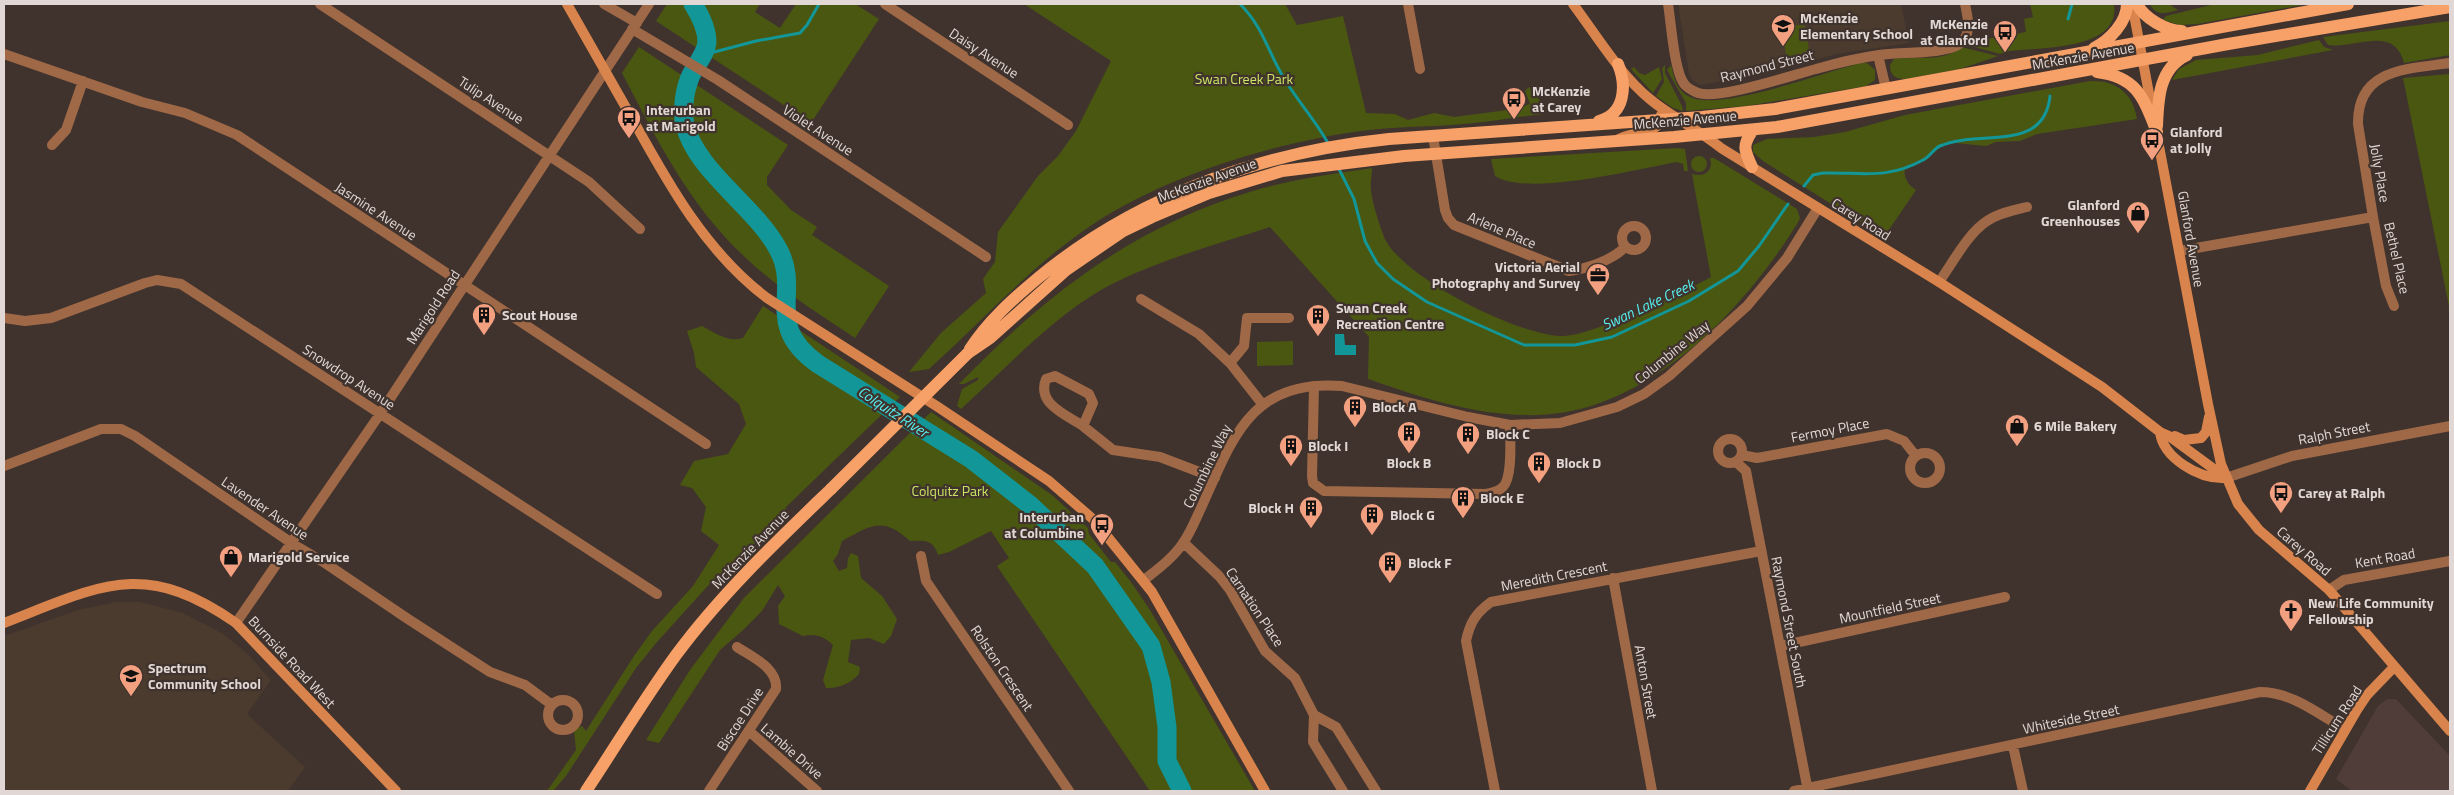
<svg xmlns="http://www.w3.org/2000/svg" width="2454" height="795" font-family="'Titillium Web',sans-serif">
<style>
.commercial{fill:#503c38}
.education{fill:#4a3b2e}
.green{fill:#4a5711}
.water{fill:#129697}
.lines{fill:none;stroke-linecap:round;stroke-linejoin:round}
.stream{stroke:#129697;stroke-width:3}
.river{stroke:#129697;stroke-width:19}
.street{stroke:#9f6948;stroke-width:10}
.secondary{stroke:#d9844c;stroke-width:10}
.primary{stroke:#f7a068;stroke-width:12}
.primary-bridge{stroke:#f7a068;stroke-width:12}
.labels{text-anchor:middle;stroke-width:4.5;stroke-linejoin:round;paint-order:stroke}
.poi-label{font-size:14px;font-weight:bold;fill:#e1d8d5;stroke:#40332d;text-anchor:start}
.street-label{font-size:14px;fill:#e1d8d5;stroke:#40332d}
.park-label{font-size:14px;fill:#c9e464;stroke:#40332d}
.water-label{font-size:15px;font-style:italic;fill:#57edee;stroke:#40332d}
</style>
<rect width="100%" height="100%" fill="#40332d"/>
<path class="commercial" d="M 2387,699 L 2396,699 L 2450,756 L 2450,791 L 2352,791 L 2336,779 L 2378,706 Z"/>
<path class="education" d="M 1678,4 L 1901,4 L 1909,43 L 1837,54 L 1755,76 L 1700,85 L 1692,80 L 1689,74 Z
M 116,602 L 140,602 L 183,613 L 223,634 L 248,654 L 271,680 L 247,714 L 305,767 L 288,791 L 4,791 L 4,636 L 78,610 Z"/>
<path class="green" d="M 667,4 L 760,4 L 755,12 L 780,28 L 796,4 L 855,4 L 879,19 L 811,123 L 656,21 Z
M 1024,4 L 1285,4 L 1297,25 L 1343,16 L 1366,113 L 1395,114 L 1408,120 L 1434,113 L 1454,117 L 1515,109 L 1530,104 L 1525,91 L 1529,87 L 1544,106 L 1545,114 C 1521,116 1498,121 1474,123 C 1440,127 1404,126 1369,130 C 1278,141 1162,176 1086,229 C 1028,269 981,322 929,369 L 909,372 L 941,333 L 986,293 L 983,279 L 995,262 L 998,232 L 1038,176 L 1058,156 L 1076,131 L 1111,61 Z
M 2030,4 L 2114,4 C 2121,51 2038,47 2009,51 L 2000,54 L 1967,45 L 1969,42 L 2026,32 L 2024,19 L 2033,17 Z
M 2150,4 L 2169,4 L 2178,10 C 2167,13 2156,17 2150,4 Z
M 2215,4 L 2308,4 L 2197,24 L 2180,25 L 2163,20 L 2166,16 Z
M 2450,21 L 2450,55 L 2404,63 C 2394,24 2355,49 2328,45 L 2323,37 Z
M 1804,24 L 1810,54 L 1787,59 L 1781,28 Z
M 2319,40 L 2324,47 L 2333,50 L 2172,80 L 2179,69 L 2196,60 L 2258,55 Z
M 639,47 L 788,145 L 767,177 L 767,185 L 791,210 L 817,227 L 812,235 L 889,286 L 855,338 C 818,313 780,290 747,259 C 690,207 657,140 622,73 Z
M 1961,47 L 1998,56 L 1960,69 L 1905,79 C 1895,79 1890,75 1890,65 L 1894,59 C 1914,56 1944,63 1961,47 Z
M 1862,63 L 1867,63 L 1875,70 L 1875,80 L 1866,86 L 1746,106 L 1686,111 L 1686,103 L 1667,70 L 1671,65 C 1674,78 1677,91 1690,97 C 1721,112 1826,71 1862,63 Z
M 1665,65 L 1665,73 L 1682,106 L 1683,111 L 1673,108 L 1656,96 L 1664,82 L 1662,68 Z
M 1634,67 L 1639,73 L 1645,75 L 1659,67 L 1662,79 L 1653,93 L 1631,69 Z
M 2450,74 L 2450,311 L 2403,78 Z
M 2090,81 C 2116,80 2133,93 2137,119 L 2037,134 L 2020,141 L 1996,142 L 1986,146 L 1955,143 L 1941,146 L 1926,159 L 1905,168 C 1903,177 1908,185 1916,190 L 1884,237 L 1763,161 L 1753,152 L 1753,145 L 1767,139 L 1814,137 L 1845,132 L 1905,115 Z
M 1678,148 L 1685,149 L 1688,171 L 1684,171 L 1683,164 L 1677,162 C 1637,169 1528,197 1495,176 L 1491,159 Z
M1691 164a8 8 0 1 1 16 0a8 8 0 1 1-16 0Z
M 1710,158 L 1714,158 L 1797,209 L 1800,218 L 1797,224 C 1743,311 1647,412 1538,415 C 1480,417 1422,398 1368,379 L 1369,337 L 1270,227 C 1218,244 1165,258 1116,282 C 1060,309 1007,367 961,409 L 957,406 L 962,389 L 978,380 L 978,377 L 964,384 L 959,384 C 1046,295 1132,227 1253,191 C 1292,179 1333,174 1372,168 C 1372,175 1370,183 1371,190 C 1372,202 1381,231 1386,241 C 1408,280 1516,334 1560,336 C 1588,338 1683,293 1711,277 L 1692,174 C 1704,178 1714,171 1710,158 Z
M 763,306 L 900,397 L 786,507 L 784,514 L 739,559 L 714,579 L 657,642 L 636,668 L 566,776 L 553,791 L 547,791 L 576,750 L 574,730 L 582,726 L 586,731 L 634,656 L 652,631 L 693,586 L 719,545 L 701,531 L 706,507 L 692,488 L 680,485 L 694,461 L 728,454 L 746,424 L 739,404 L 696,367 L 694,353 L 687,331 L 702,326 C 715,333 729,343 743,338 Z
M 1293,341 L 1293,365 L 1257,366 L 1257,342 Z
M 931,412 L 1052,495 L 1088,528 L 1089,534 L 1111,562 L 1115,562 L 1131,582 L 1150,610 L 1255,791 L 1150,791 L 997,566 L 1009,558 L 991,531 L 949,552 L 938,555 C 933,538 923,541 910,541 C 883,516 871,525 842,541 L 838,554 L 833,561 L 839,571 L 847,568 L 848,558 L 851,553 L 858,556 L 861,578 L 882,596 L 897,619 L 891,636 L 884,644 L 869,638 L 851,640 L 848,662 L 860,667 L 859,674 C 851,683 838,689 826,688 L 823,680 L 833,645 C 824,636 815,633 803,636 L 779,624 L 778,606 L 785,596 L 778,585 L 762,611 L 742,631 L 720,650 L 659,743 L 646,740 L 690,670 L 744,598 Z"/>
<path class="water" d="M 1335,334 L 1344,334 L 1345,345 L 1356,345 L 1356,355 L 1335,355 Z"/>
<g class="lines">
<path class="stream" d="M 1240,4 C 1264,28 1268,53 1285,80 C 1299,103 1317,122 1329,145
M 2068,19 L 2072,4
M 703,55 L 756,41 L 800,33 L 807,25 L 819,4
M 1338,167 L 1354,199 L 1365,241 L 1377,263 L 1393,279 L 1427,302 L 1524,345 L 1575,345 L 1612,337 L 1689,301 L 1738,271 L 1759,246 L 1788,204
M 1804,186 L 1813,175 L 1823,173 C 1863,172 1886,180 1923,160 C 1930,157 1933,149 1940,146 C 1978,129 2044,154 2050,96"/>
<path class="river" d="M 693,4 C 700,15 707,28 707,42 C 706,56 693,67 689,80 C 684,93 682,112 685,125 C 696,171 755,206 778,249 C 802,292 762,324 818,364 L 971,459 L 1030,505 L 1095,566 L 1151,646 L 1161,682 L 1167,727 L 1167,761 L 1182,791"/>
<path class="street" d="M 320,4 L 589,182 L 640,229
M 604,4 L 637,23
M 885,4 L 1068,125
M 1408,4 L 1420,69
M 1668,4 C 1671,21 1674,73 1685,85 C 1688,88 1693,91 1698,93 C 1719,100 1792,75 1816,69 C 1837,63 1858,58 1879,55 C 1897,52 1945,54 1958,45 C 1973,35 1968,19 1965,4
M 632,29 L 718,80 L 986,257
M 4,54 L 142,102 L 185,113 L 237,135 L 706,444
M 1878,55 L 1886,89
M 1433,136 L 1445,210 L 1448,218 L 1454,225 L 1569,271 C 1586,269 1613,260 1625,247
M 52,145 L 66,130 L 83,81
M 2373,217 L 2386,286 L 2394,306
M1622 238a12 12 0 1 1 24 0a12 12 0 1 1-24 0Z
M 2179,251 L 2373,217 L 2358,124 C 2357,68 2408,69 2450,63
M 1939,282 C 1952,264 1968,233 1987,221 C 1999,213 2014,210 2027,207
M 1141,299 L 1199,334 L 1230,363 L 1263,405
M 4,318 L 25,321 L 51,318 L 145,283 L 157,280 L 181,284 L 657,594
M 1230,363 L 1244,346 L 1247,318 L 1289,318
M 1314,386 L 1312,476 L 1313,483 L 1324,491 L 1485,494 C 1491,493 1498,492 1503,487 C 1513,477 1510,439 1510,425
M 1083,426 L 1093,403 L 1089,394 L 1055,376 L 1046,379 C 1036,404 1067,415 1083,426 L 1113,450 L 1160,457 L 1215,478
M1718 451a12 12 0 1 1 24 0a12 12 0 1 1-24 0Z
M1910 468a15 15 0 1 1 30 0a15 15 0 1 1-30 0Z
M 1742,455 L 1757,458 L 1887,434 L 1904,441 L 1916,456
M 1736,462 L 1746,471 L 1808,791
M 4,466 L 101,429 L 121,429 L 135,436 L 293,544 L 325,563 L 408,619 L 490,672 L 525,685 L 552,705
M 2226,478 L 2292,456 L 2450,426
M 1184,543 L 1219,576 L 1230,590 L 1265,651 L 1295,678 L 1314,715 L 1313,742 L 1343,791
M 921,556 L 926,581 L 1069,791
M 1613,578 L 1652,791
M 1144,580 C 1158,569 1173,558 1183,543 C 1191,532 1196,518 1202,506 C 1233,437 1251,379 1342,386 L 1468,417 L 1510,425 L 1560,423 L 1617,407 L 1644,394 L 1669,376 L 1747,306 L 1787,258 L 1818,208
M 2329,590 L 2344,580 L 2450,561
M 236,623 L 380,414 L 649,4
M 1781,646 L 2005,597
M548 715a15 15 0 1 1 30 0a15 15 0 1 1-30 0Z
M 1314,715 L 1336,727 L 1376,791
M 749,731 L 817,791
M 2013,746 L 2023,791
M 709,791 L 776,689 C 778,668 752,657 737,647
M 1495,791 L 1466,641 C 1470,622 1476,613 1491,602 L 1761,551
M 1794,791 L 2260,692 C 2292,692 2318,714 2345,729"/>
<path class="secondary" d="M 567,4 C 589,42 611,81 633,120 C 669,185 706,252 767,298 L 938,407 L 1049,481 L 1094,520 L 1152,592 L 1265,791
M 1573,4 C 1597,36 1620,75 1651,100 C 1673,118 1699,130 1721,148 L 1939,282 L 2102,387 L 2160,432 L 2169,436 L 2226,478
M 2132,4 L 2208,404 L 2221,464 L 2238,504 L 2259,530 L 2329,590 L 2450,731
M 1617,140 C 1631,130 1661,137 1661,115
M 2160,432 C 2163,458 2199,479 2224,478
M 2175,436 L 2184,440 L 2201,438 L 2206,432 L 2209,417
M 4,623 C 100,586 143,558 236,623 L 396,791
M 2310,791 L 2357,710 L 2367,695 L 2394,667"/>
<path class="primary" d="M 2137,4 C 2144,18 2166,31 2182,31
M 2094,48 C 2110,40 2127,22 2127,4
M 2097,72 C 2137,77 2143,97 2157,132
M 1599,121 C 1625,114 1627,86 1618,64
M 2157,126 C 2158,99 2159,68 2187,55
M 1752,167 C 1744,150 1742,145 1753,130
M 970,349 C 988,321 1013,299 1038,278 C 1137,196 1262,152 1389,139 L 1702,117 L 1775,109 L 2348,4
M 968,353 L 990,338 L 1066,270 L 1123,231 L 1152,217 L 1209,193 L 1282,171 L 1404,156 L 1674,137 L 1777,127 L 2228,44 L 2450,7
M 586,791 C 616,746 644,699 676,655 C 721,594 777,541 831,489"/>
<path class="primary-bridge" d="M 831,489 L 968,353"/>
</g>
<defs>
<g id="school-pin" transform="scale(1.25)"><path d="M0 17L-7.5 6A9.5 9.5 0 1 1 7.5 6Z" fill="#f2a080" stroke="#40332d"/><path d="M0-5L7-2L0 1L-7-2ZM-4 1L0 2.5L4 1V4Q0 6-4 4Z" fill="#111"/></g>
<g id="bus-pin" transform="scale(1.25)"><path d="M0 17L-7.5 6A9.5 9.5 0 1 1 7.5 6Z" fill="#f2a080" stroke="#40332d"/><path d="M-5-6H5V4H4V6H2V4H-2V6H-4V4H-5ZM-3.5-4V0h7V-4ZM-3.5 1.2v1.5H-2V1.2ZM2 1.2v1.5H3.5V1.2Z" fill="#111"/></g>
<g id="shop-pin" transform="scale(1.25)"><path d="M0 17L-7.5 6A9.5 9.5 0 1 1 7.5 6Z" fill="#f2a080" stroke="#40332d"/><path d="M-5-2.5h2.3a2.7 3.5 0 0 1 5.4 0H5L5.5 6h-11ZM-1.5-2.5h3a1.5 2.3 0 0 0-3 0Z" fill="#111"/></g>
<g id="office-pin" transform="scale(1.25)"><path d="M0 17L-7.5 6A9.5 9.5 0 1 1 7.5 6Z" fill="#f2a080" stroke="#40332d"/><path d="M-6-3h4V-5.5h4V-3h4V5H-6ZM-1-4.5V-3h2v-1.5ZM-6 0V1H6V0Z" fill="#111"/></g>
<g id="building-pin" transform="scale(1.25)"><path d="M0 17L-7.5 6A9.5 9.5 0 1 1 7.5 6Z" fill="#f2a080" stroke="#40332d"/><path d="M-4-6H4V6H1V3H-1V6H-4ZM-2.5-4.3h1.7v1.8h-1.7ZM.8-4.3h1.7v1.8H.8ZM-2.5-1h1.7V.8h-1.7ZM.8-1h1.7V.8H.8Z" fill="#111"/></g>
<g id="church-pin" transform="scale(1.25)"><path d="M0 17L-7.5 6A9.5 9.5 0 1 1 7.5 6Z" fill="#f2a080" stroke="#40332d"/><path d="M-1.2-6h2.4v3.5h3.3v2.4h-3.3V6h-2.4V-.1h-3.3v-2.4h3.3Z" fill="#111"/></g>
</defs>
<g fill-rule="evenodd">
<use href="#school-pin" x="1783" y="26"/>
<use href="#bus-pin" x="2005" y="32"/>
<use href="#bus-pin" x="1514" y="99"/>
<use href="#bus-pin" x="629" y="118"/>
<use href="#bus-pin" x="2152" y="140"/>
<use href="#shop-pin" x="2138" y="213"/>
<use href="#office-pin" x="1598" y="275"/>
<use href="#building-pin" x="484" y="315"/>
<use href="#building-pin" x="1318" y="316"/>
<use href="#building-pin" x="1355" y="407"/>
<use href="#shop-pin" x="2017" y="426"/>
<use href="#building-pin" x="1409" y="433"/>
<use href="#building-pin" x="1468" y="434"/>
<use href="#building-pin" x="1291" y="446"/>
<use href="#building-pin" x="1539" y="463"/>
<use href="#bus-pin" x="2281" y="493"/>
<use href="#building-pin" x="1463" y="498"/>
<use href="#building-pin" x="1311" y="508"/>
<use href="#building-pin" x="1372" y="515"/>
<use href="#bus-pin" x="1102" y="525"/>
<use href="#shop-pin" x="231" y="557"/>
<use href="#building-pin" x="1390" y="563"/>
<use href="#church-pin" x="2291" y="611"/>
<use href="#school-pin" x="131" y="676"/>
</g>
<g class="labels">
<g class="poi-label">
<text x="1800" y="23">McKenzie<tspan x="1800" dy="16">Elementary School</tspan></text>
<text x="1988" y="29" text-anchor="end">McKenzie<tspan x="1988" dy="16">at Glanford</tspan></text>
<text x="1532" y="96">McKenzie<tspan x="1532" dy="16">at Carey</tspan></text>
<text x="646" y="115">Interurban<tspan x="646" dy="16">at Marigold</tspan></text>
<text x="2170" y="137">Glanford<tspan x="2170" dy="16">at Jolly</tspan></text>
<text x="2120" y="210" text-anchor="end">Glanford<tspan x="2120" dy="16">Greenhouses</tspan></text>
<text x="1580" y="272" text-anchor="end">Victoria Aerial<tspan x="1580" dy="16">Photography and Survey</tspan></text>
<text x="1336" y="313">Swan Creek<tspan x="1336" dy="16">Recreation Centre</tspan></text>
<text x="502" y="320">Scout House</text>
<text x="1372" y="412">Block A</text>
<text x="2034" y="431">6 Mile Bakery</text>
<text x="1486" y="439">Block C</text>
<text x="1308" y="451">Block I</text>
<text x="1409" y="468" text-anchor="middle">Block B</text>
<text x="1556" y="468">Block D</text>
<text x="2298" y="498">Carey at Ralph</text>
<text x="1480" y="503">Block E</text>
<text x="1294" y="513" text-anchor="end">Block H</text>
<text x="1390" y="520">Block G</text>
<text x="1084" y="522" text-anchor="end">Interurban<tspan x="1084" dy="16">at Columbine</tspan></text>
<text x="248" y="562">Marigold Service</text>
<text x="1408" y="568">Block F</text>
<text x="2308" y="608">New Life Community<tspan x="2308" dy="16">Fellowship</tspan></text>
<text x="148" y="673">Spectrum<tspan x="148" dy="16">Community School</tspan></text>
</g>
<g class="street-label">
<text transform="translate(984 53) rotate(33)" y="5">Daisy Avenue</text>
<text transform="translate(2083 56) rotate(-10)" y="5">McKenzie Avenue</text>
<text transform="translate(1767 66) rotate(-14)" y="5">Raymond Street</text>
<text transform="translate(491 100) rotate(33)" y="5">Tulip Avenue</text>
<text transform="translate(1685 120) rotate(-5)" y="5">McKenzie Avenue</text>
<text transform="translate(818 130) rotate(33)" y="5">Violet Avenue</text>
<text transform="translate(2380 173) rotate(80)" y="5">Jolly Place</text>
<text transform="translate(1207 180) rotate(-20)" y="5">McKenzie Avenue</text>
<text transform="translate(376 211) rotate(33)" y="5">Jasmine Avenue</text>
<text transform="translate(1861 219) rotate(32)" y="5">Carey Road</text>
<text transform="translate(1502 230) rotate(23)" y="5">Arlene Place</text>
<text transform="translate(2191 239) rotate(80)" y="5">Glanford Avenue</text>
<text transform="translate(2397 258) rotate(77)" y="5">Bethel Place</text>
<text transform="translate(433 307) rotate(-57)" y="5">Marigold Road</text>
<text transform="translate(1672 352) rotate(-39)" y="5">Columbine Way</text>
<text transform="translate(349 377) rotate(33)" y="5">Snowdrop Avenue</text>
<text transform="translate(1830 430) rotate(-11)" y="5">Fermoy Place</text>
<text transform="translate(2334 433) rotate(-11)" y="5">Ralph Street</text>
<text transform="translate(1207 466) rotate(-64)" y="5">Columbine Way</text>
<text transform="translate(265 508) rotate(34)" y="5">Lavender Avenue</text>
<text transform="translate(750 549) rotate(-46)" y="5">McKenzie Avenue</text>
<text transform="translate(2304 551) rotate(41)" y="5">Carey Road</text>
<text transform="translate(2385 558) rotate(-10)" y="5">Kent Road</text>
<text transform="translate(1554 576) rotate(-11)" y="5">Meredith Crescent</text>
<text transform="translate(1255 607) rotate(56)" y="5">Carnation Place</text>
<text transform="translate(1890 608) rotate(-12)" y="5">Mountfield Street</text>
<text transform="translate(1789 622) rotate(79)" y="5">Raymond Street South</text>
<text transform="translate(292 662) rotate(47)" y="5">Burnside Road West</text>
<text transform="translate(1002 668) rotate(56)" y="5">Rolston Crescent</text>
<text transform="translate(1646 682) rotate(80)" y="5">Anton Street</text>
<text transform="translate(740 719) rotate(-57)" y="5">Biscoe Drive</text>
<text transform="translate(2071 719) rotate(-12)" y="5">Whiteside Street</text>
<text transform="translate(2337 720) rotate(-57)" y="5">Tillicum Road</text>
<text transform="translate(792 751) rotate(41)" y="5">Lambie Drive</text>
</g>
<g class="park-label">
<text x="1244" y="84">Swan Creek Park</text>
<text x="950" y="496">Colquitz Park</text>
</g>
<g class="water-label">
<text transform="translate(1648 305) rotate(-25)" y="5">Swan Lake Creek</text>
<text transform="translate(893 412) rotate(33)" y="5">Colquitz River</text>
</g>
</g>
<rect width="2454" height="795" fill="none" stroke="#e1d8d5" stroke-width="10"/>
</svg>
